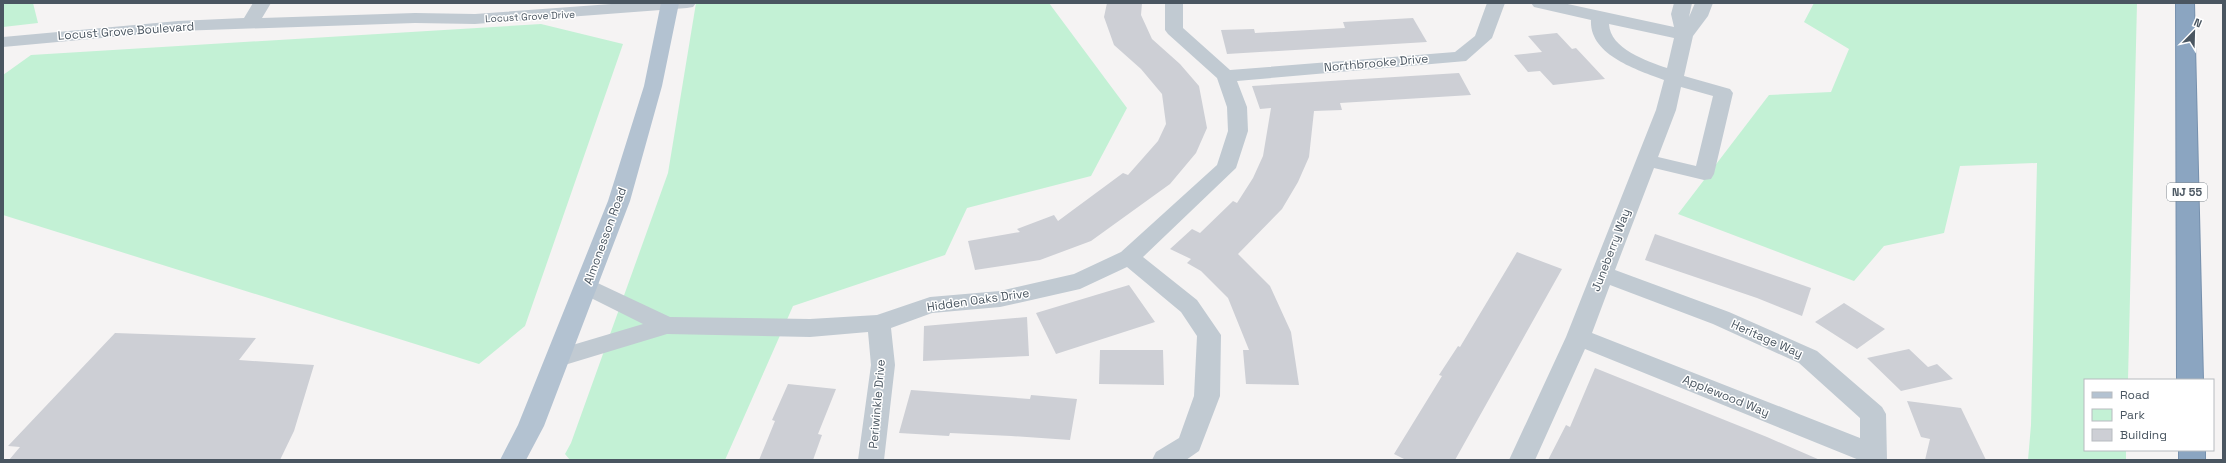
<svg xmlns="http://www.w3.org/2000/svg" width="2226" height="463" font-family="'Space Grotesk',sans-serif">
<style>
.green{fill:#c3f1d5}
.building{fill:#cdcfd5}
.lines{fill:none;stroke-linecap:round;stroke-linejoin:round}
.highway-casing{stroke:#7690ad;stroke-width:2}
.minor{fill:#c1cad2;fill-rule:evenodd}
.major{fill:#b3c2d1;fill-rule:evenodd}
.highway{fill:#8ba5c1;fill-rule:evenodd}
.labels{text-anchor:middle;stroke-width:3;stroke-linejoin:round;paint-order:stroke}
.far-street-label{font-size:10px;fill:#4a5661;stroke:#fff}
.shield{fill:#fff;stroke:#808990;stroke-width:1}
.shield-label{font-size:11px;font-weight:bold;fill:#4a5661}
.street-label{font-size:12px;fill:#4a5661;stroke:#fff}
</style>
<rect width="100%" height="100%" fill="#f5f3f3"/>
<path class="green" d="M 3,3 L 33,3 L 38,23 L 3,27 Z
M 696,3 L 1049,3 L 1127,108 L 1091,176 L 967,208 L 945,255 L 793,306 L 725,460 L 570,460 L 565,454 L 571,443 L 668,173 Z
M 1814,3 L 2137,3 L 2128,380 L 2085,380 L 2085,450 L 2126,450 L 2126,460 L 2028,460 L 2031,425 L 2037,163 L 1960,166 L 1944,233 L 1884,246 L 1854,281 L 1678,214 L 1769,95 L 1831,92 L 1849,49 L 1804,22 Z
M 541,24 L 623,44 L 525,326 L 479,364 L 3,215 L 3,75 L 31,55 Z"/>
<path class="building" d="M 1107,3 L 1142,3 L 1141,15 L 1152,39 L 1180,64 L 1199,86 L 1207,128 L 1196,153 L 1170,184 L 1091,241 L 1040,260 L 975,270 L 968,241 L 1020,232 L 1017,229 L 1054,215 L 1058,221 L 1123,173 L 1128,175 L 1158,141 L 1166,124 L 1162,94 L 1141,69 L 1114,45 L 1104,17 Z
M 1413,18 L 1427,42 L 1227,54 L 1221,30 L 1254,29 L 1255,33 L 1345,28 L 1343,22 Z
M 1557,33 L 1572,49 L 1576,48 L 1605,79 L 1553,85 L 1540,71 L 1528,72 L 1514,55 L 1542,52 L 1528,36 Z
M 1459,73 L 1471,95 L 1340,103 L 1342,110 L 1314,111 L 1309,157 L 1298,182 L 1282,209 L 1238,254 L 1270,286 L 1291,332 L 1299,385 L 1246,384 L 1243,350 L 1249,350 L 1228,298 L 1201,271 L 1187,263 L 1191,259 L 1170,249 L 1192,229 L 1200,233 L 1233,201 L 1237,203 L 1253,178 L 1263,156 L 1271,108 L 1260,109 L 1252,86 Z
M 1655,234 L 1811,288 L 1802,316 L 1757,298 L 1645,260 Z
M 1517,252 L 1562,269 L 1455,460 L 1406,460 L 1394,454 L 1442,376 L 1439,375 L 1458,346 L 1460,347 Z
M 1129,285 L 1155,322 L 1056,354 L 1036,313 Z
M 1844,303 L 1885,329 L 1857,349 L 1815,322 Z
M 1027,317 L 1029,356 L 923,361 L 924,326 Z
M 115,333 L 256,338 L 239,360 L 314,365 L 294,431 L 280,460 L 9,460 L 20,447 L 8,446 Z
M 1909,349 L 1928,367 L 1937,364 L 1953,379 L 1901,391 L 1867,358 Z
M 1100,350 L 1163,350 L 1164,385 L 1099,384 Z
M 1595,368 L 1767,437 L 1820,460 L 1548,460 L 1566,425 L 1570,427 Z
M 788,384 L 836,389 L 818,434 L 822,435 L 813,460 L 759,460 L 775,421 L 772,420 Z
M 911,390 L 1030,399 L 1031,395 L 1077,399 L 1070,440 L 1011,436 L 950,433 L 949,436 L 899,433 Z
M 1907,401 L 1961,408 L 1986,460 L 1925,460 L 1930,439 L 1921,437 Z"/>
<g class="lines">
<g class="highway-casing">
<path id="highway" d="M 2176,3 L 2194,3 L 2203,380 L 2177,380 Z
M 2179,450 L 2205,450 L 2205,460 L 2179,460 Z"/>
</g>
<path class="minor" d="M 253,3 L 271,3 L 262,18 L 415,13 L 475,14 L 625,3 L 696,3 L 693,7 L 687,8 L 475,24 L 415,23 L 178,31 L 3,47 L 3,37 L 178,21 L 244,18 Z
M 1165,3 L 1183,3 L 1183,28 L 1230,70 L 1455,52 L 1475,36 L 1487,3 L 1505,3 L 1492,38 L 1466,61 L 1237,81 L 1247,107 L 1248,131 L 1236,168 L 1143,257 L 1197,300 L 1221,335 L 1220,396 L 1199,451 L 1186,460 L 1152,460 L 1156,452 L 1179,438 L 1194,396 L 1197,336 L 1181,312 L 1127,267 L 1080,289 L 1000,307 L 932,313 L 891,328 L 895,365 L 884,460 L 858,460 L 871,365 L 868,332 L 810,337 L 667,334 L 558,367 L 549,364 L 546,358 L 549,352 L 643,324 L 579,292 L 575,286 L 579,280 L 587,278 L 670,317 L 810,319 L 877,315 L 930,297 L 1000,291 L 1074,274 L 1121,252 L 1217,165 L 1228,131 L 1227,107 L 1217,78 L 1168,34 L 1165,30 Z
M 1531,3 L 1563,3 L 1674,27 L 1671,14 L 1674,3 L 1692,3 L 1689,17 L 1695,3 L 1713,3 L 1708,16 L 1693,36 L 1684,76 L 1730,89 L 1733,93 L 1714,174 L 1711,179 L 1704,180 L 1654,168 L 1615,270 L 1729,312 L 1817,351 L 1882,407 L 1886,414 L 1887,460 L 1859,460 L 1585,349 L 1535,460 L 1509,460 L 1566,337 L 1656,110 L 1664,80 C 1637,70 1589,55 1591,20 L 1534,7 ZM 1609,24 L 1674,38 L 1667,68 C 1647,61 1610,49 1609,24 ZM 1681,87 L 1713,96 L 1696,166 L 1658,157 L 1676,110 ZM 1610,285 L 1713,324 L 1799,363 L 1860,418 L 1860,438 L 1592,333 Z"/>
<path class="major" d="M 661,3 L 679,3 L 662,86 L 630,201 L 544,426 L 526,460 L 500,460 L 518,425 L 608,201 L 644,86 Z"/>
<use href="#highway" class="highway"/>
</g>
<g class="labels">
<g class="far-street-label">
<text transform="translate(530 16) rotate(-3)" y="4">Locust Grove Drive</text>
</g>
<rect class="shield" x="2167" y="183" width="40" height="18" rx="3"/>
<g class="shield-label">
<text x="2187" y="196">NJ 55</text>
</g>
<g class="street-label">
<text transform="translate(126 31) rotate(-4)" y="4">Locust Grove Boulevard</text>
<text transform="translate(1376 63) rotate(-5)" y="4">Northbrooke Drive</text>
<text transform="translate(605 236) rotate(-70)" y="4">Almonesson Road</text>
<text transform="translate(1611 250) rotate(-69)" y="4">Juneberry Way</text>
<text transform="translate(978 300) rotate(-8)" y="4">Hidden Oaks Drive</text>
<text transform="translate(1767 339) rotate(24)" y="4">Heritage Way</text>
<text transform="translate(1726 396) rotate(22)" y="4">Applewood Way</text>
<text transform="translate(877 404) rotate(-85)" y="4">Periwinkle Drive</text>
</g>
</g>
<rect width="2226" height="463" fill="none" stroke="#4a5661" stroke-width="8"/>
<rect x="2084" y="379" width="130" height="72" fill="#ffffff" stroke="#b7bbc0"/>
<rect x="2092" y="392" width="20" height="6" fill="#b3c2d1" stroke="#b7bbc0"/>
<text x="2120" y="399" font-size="12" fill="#4a5661">Road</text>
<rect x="2092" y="409" width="20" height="12" fill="#c3f1d5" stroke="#b7bbc0"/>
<text x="2120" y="419" font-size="12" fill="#4a5661">Park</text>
<rect x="2092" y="429" width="20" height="12" fill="#cdcfd5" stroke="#b7bbc0"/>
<text x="2120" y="439" font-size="12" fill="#4a5661">Building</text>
<g transform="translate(2194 32) rotate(23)" stroke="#ffffff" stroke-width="3" paint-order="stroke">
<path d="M0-3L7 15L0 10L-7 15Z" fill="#4a5661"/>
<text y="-6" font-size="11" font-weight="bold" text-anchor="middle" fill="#4a5661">N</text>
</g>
</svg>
